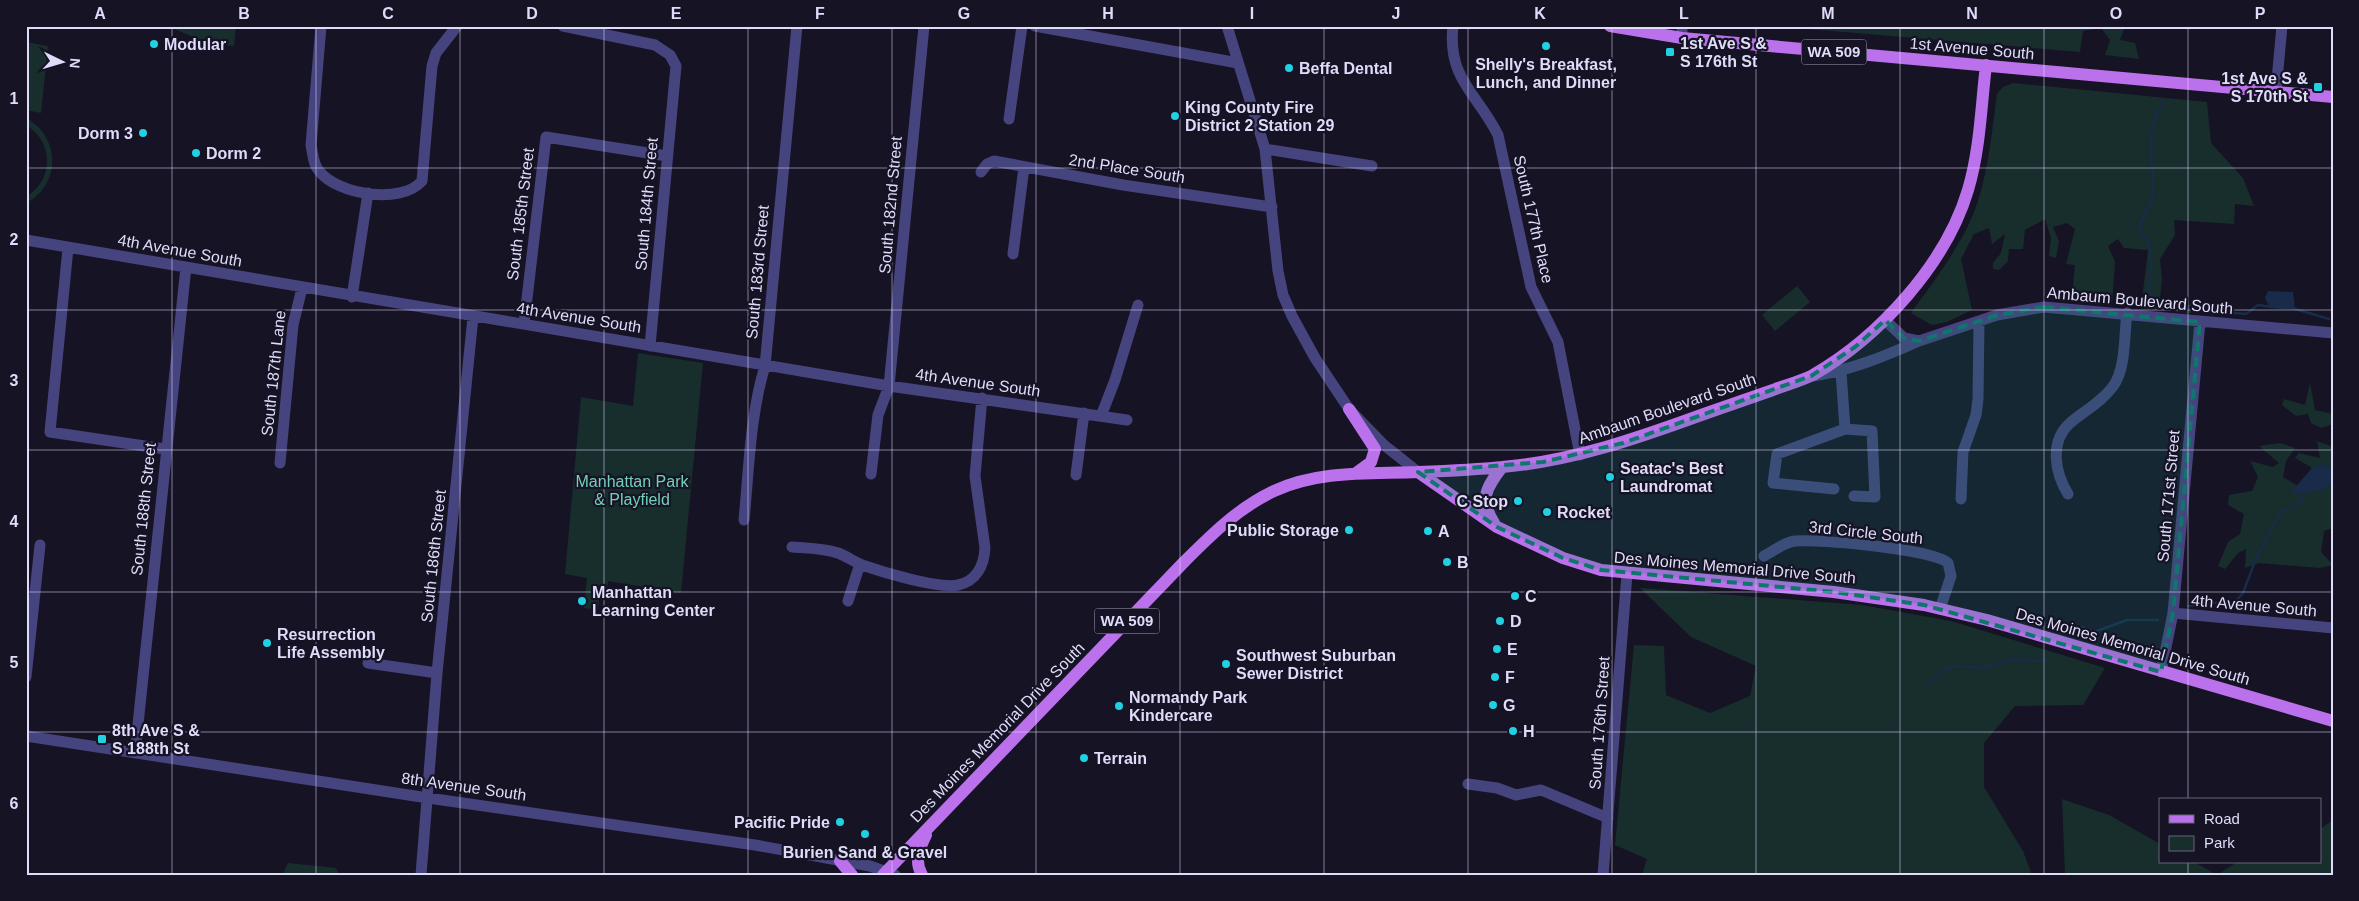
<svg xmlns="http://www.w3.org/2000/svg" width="2359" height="901" font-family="Helvetica,sans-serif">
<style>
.green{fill:#172e2d}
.water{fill:#182c49}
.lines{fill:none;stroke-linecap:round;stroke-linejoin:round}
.stream{stroke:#182c49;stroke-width:2.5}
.minor{stroke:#46447e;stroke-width:11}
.major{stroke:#bc71ec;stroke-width:12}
.marked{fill:#0f766e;fill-opacity:0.2;stroke:#0f766e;stroke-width:4;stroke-dasharray:10 6;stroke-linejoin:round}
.grid{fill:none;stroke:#dfdcfa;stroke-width:1;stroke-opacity:0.55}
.poi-dot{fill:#21d0e1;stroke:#161325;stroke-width:2}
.labels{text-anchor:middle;stroke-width:4.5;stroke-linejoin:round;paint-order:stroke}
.shield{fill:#161325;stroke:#a3a0ba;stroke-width:1}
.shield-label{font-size:15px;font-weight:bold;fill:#dfdcfa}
.poi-label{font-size:16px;font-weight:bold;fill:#dfdcfa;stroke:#161325;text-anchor:start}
.street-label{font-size:16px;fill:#dfdcfa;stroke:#161325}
.park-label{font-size:16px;fill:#71d1b8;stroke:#161325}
.neatline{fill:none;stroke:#dfdcfa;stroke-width:2}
.grid-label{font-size:16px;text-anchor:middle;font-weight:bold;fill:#dfdcfa}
</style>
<rect width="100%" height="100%" fill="#161325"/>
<path class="green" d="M 167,26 L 236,26 L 234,46 L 210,44 Z
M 1772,26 L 2125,26 L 2120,40 L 2135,43 L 2139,59 L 2105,55 L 2110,40 L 2101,28 L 2083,31 L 2080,52 Z
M 26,42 L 48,46 L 41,113 L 26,110 Z
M 2013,83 L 2207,102 L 2211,143 L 2243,178 L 2254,206 L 2235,204 L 2234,224 L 2174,220 L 2175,235 L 2160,259 L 2162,279 L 2160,298 L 2167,303 L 2191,305 L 2191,313 L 2141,308 L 2148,250 L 2124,248 L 2118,239 L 2108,246 L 2115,262 L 2112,302 L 2072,298 L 2075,265 L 2066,264 L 2075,229 L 2067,223 L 2053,227 L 2059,242 L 2056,258 L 2049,256 L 2051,238 L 2045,219 L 2025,230 L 2023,249 L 2009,249 L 2008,261 L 1999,270 L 1993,269 L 1993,263 L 2001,253 L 2005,234 L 1992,244 L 1989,228 L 1974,234 L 1961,259 L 1972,310 L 1947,322 L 1932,325 L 1911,313 C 1936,278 1964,243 1978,201 C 1989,166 1992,130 1997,94 L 2003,87 Z
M 26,118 C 61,137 61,185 26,203 L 26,197 C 54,180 54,142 26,125 Z
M 1797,286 L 1810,302 L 1775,331 L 1762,315 Z
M 638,353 L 703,363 L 681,593 L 608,581 L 607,591 L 600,590 L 598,610 L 584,608 L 587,578 L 565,574 L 581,397 L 633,406 Z
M 2310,383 L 2315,410 L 2333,414 L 2333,424 L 2321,428 L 2311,423 L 2308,414 L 2296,416 L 2282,405 L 2284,399 L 2305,405 Z
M 2317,441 L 2333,447 L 2333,528 L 2324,531 L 2321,552 L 2333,565 L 2320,568 L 2259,563 L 2245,568 L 2246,549 L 2238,553 L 2225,569 L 2218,566 L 2228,542 L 2240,534 L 2244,514 L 2228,505 L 2229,495 L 2252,491 L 2258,477 L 2250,461 L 2273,467 L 2279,463 L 2259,446 L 2280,443 L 2295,448 L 2286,461 L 2283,477 L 2301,488 L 2320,481 L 2311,467 L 2295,458 L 2299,453 L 2320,458 Z
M 1640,588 L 1862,605 L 1951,621 L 2105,668 L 2083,705 L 2015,706 L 1984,743 L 1984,787 L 2023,851 L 2032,875 L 1642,875 L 1647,859 L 1615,845 L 1634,645 L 1664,646 L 1666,695 L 1710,713 L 1750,696 L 1756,666 L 1691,637 Z
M 2062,799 L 2109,815 L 2160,844 L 2160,862 L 2194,862 L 2217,875 L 2065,875 Z
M 2333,820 L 2333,875 L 2217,875 L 2237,862 L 2320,862 L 2320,829 Z
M 288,863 L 336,868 L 339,875 L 282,875 Z"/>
<path class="water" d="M 2268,291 L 2293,292 L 2295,310 L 2270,308 L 2265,298 Z
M 2322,465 L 2333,469 L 2331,484 L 2323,490 L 2292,494 L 2293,490 L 2312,468 Z"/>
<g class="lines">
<path class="stream" d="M 2164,101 C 2140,140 2157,159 2152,198 C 2150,209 2140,217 2139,230 L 2150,245 L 2151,269 L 2149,291 L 2152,299 L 2158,304 L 2173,308 L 2246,314 L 2258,305 L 2272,307
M 2292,308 L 2329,319
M 2188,606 L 2223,602 L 2234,603 L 2243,593 L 2255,561 L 2280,513 L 2301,502 L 2306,491
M 2065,629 L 2081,627 L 2094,632 L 2127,620 L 2158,620
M 1927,685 L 1944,670 L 1954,666 L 1983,668 L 2012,659 L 2039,661 L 2048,658"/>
<path class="minor" d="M 321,26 L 311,145 C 313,154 313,164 319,171 C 338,195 401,205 422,181 L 432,66 L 436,53 L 457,26
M 563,26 L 655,45 L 670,55 L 676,66 L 650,346
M 1035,26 L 1238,63
M 1227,26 L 1265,149 L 1278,271 L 1283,295 L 1292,316 L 1315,358 L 1349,409 L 1384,445 L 1418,472
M 1453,26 C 1447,79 1478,94 1498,135 L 1531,287 L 1558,342 L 1580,455
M 1682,38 L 1682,26
M 2276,91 L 2282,26
M 1009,119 L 1022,26
M 1265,149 L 1372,166
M 981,172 L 987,164 L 994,161 L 1123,185 L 1272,207
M 26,240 L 889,386 L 1127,420
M 68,248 L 50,432 L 165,449
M 1013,254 L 1024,167
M 352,297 L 368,193
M 1885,320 L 1904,338 L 1919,341 L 1997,315 L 2044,307 L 2333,333
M 524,324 L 546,137 L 667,156
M 1841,372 L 1845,429 L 1872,431 L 1875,497 L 1854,496
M 1813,376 C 1851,370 1883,357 1919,341
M 1101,416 L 1115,380 L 1138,305
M 280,463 L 293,325 L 302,288
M 871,474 L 878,415 L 889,386 L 924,26
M 1076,475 L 1084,413
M 1834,489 L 1773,483 L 1777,454 L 1845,429
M 2068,494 C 2055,473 2049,442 2070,423 C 2084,411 2103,401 2114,385 C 2126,367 2124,335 2127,313
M 1961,499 L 1963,452 L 1976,415 L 1978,399 L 1979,322
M 744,520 C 749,469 750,415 765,366 L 797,26
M 792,547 C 807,548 823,548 838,553 C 846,556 853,561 862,565 C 882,572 938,589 958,585 C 977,581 984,565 985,548 L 975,476 L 982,398
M 1764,556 C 1774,551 1784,542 1795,541 C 1819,539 1933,549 1948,563 L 1951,576 L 1940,609
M 848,601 L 860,564
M 2173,613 L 2333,628
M 368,663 L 437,673
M 2161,672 L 2173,613 L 2200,322
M 26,677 L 40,545
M 26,736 L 428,798 L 755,845 L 870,866 L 895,875
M 135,753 L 186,267
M 1468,784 L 1497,788 L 1516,795 L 1541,790 L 1608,818
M 421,875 L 437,673 L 473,317
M 1603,875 L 1627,574"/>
<path class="major" d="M 1610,26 L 1682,38 L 2333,97
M 1349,409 L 1375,449 L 1371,462 L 1356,473
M 1418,472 L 1497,527 L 1563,558 L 1601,570 L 1834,592 L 1924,605 L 1987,620 L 2333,721
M 1494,523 C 1479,499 1486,488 1502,467
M 840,861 L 852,875
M 883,875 L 1184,562 C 1211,535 1238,508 1274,491 C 1319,470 1370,474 1418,472 C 1446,471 1474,470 1502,467 C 1573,461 1638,438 1704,414 C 1727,406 1750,398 1773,390 C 1786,385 1801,381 1813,375 C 1879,337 1946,264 1968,190 C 1980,150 1981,107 1986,65
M 922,875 C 914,861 919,849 926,835"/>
</g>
<path class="marked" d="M 2044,307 L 2200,322 L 2173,613 L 2161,672 L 1924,605 L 1834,592 L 1601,570 L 1563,558 L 1497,527 L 1418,472 L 1543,462 L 1623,443 L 1811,376 L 1855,347 L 1885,320 L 1904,338 L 1919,341 L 1997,315 Z"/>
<path class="grid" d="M 172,26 L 172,875M 316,26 L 316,875M 460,26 L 460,875M 604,26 L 604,875M 748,26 L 748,875M 892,26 L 892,875M 1036,26 L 1036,875M 1180,26 L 1180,875M 1324,26 L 1324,875M 1468,26 L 1468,875M 1612,26 L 1612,875M 1756,26 L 1756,875M 1900,26 L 1900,875M 2044,26 L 2044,875M 2188,26 L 2188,800M 26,168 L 2333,168M 26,310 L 2333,310M 26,450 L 2333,450M 26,592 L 2333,592M 26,732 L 2333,732M 2188,862 L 2188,875"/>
<g class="poi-dot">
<circle cx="154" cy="44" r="5"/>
<circle cx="1546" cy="46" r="5"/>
<rect x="1665" y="47" width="10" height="10" rx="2.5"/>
<circle cx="1289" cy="68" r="5"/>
<rect x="2313" y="82" width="10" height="10" rx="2.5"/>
<circle cx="1175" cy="116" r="5"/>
<circle cx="143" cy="133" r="5"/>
<circle cx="196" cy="153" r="5"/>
<circle cx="1610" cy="477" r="5"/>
<circle cx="1518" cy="501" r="5"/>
<circle cx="1547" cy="512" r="5"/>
<circle cx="1349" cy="530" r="5"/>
<circle cx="1428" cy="531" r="5"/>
<circle cx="1447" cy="562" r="5"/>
<circle cx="1515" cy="596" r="5"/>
<circle cx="582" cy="601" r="5"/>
<circle cx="1500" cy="621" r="5"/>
<circle cx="267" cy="643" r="5"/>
<circle cx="1497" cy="649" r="5"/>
<circle cx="1226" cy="664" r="5"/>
<circle cx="1495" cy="677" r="5"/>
<circle cx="1493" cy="705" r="5"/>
<circle cx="1119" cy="706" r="5"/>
<circle cx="1513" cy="731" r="5"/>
<rect x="97" y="734" width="10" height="10" rx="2.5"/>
<circle cx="1084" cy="758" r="5"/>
<circle cx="840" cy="822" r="5"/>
<circle cx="865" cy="834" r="5"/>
</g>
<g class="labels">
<g class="shield">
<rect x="1801.5" y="39.5" width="65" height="25" rx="4"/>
<rect x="1094.5" y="608.5" width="65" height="25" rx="4"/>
</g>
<g class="shield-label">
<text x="1834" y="57">WA 509</text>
<text x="1127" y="626">WA 509</text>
</g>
<g class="poi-label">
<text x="1680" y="49">1st Ave S &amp;<tspan x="1680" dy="18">S 176th St</tspan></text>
<text x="164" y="50">Modular</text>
<text x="1546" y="70" text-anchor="middle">Shelly's Breakfast,<tspan x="1546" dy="18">Lunch, and Dinner</tspan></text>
<text x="1299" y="74">Beffa Dental</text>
<text x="2308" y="84" text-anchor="end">1st Ave S &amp;<tspan x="2308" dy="18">S 170th St</tspan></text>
<text x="1185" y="113">King County Fire<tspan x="1185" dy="18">District 2 Station 29</tspan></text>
<text x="133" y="139" text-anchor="end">Dorm 3</text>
<text x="206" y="159">Dorm 2</text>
<text x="1620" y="474">Seatac's Best<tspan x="1620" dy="18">Laundromat</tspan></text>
<text x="1508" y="507" text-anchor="end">C Stop</text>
<text x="1557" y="518">Rocket</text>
<text x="1339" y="536" text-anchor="end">Public Storage</text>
<text x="1438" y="537">A</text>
<text x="1457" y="568">B</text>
<text x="592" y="598">Manhattan<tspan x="592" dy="18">Learning Center</tspan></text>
<text x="1525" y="602">C</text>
<text x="1510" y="627">D</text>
<text x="277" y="640">Resurrection<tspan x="277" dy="18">Life Assembly</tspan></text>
<text x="1507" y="655">E</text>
<text x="1236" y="661">Southwest Suburban<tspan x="1236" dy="18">Sewer District</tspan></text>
<text x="1505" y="683">F</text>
<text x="1129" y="703">Normandy Park<tspan x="1129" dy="18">Kindercare</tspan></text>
<text x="1503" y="711">G</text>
<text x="112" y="736">8th Ave S &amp;<tspan x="112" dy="18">S 188th St</tspan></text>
<text x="1523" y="737">H</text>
<text x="1094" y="764">Terrain</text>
<text x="830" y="828" text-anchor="end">Pacific Pride</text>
<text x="865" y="858" text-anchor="middle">Burien Sand &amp; Gravel</text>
</g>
<g class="street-label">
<text transform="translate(1972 48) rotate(5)" y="6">1st Avenue South</text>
<text transform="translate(1127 168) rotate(9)" y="6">2nd Place South</text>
<text transform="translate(646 204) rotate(-85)" y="6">South 184th Street</text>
<text transform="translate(890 205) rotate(-85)" y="6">South 182nd Street</text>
<text transform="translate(520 214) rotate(-83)" y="6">South 185th Street</text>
<text transform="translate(1534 219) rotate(77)" y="6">South 177th Place</text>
<text transform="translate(180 250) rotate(10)" y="6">4th Avenue South</text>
<text transform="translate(757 272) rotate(-85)" y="6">South 183rd Street</text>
<text transform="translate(2140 300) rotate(5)" y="6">Ambaum Boulevard South</text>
<text transform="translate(579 317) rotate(9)" y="6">4th Avenue South</text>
<text transform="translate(273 373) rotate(-84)" y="6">South 187th Lane</text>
<text transform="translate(978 382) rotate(8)" y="6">4th Avenue South</text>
<text transform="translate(1667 408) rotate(-19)" y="6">Ambaum Boulevard South</text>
<text transform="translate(2168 496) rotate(-85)" y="6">South 171st Street</text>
<text transform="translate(143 509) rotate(-84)" y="6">South 188th Street</text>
<text transform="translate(1866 532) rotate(6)" y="6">3rd Circle South</text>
<text transform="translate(433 556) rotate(-84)" y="6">South 186th Street</text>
<text transform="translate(1735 567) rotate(5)" y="6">Des Moines Memorial Drive South</text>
<text transform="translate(2254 605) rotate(5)" y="6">4th Avenue South</text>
<text transform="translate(2133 646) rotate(16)" y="6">Des Moines Memorial Drive South</text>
<text transform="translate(1599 723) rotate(-86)" y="6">South 176th Street</text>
<text transform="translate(997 732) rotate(-46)" y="6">Des Moines Memorial Drive South</text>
<text transform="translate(464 786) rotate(8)" y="6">8th Avenue South</text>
</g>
<g class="park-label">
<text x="632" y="487">Manhattan Park<tspan x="632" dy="18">&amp; Playfield</tspan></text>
</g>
</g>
<rect width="2359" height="901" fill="none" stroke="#161325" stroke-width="55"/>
<rect x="2159" y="798" width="162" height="65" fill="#161325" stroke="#66637a"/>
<rect x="2169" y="815" width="25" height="8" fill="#bc71ec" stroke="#66637a"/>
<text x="2204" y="824" font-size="15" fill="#dfdcfa">Road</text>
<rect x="2169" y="836" width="25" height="15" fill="#172e2d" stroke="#66637a"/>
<text x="2204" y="848" font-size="15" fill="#dfdcfa">Park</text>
<g transform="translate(62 62) rotate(95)" stroke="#161325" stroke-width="4" paint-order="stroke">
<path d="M0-4L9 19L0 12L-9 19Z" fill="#dfdcfa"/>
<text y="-8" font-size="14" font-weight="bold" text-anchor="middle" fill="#dfdcfa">N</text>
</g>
<rect x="28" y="28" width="2304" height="846" class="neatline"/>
<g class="grid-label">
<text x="100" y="19">A</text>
<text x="244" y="19">B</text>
<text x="388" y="19">C</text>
<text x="532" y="19">D</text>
<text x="676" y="19">E</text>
<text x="820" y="19">F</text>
<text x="964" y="19">G</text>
<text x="1108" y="19">H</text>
<text x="1252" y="19">I</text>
<text x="1396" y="19">J</text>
<text x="1540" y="19">K</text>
<text x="1684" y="19">L</text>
<text x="1828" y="19">M</text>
<text x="1972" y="19">N</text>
<text x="2116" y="19">O</text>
<text x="2260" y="19">P</text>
<text x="14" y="104">1</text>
<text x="14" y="245">2</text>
<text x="14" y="386">3</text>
<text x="14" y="527">4</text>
<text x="14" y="668">5</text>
<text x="14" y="809">6</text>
</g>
</svg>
